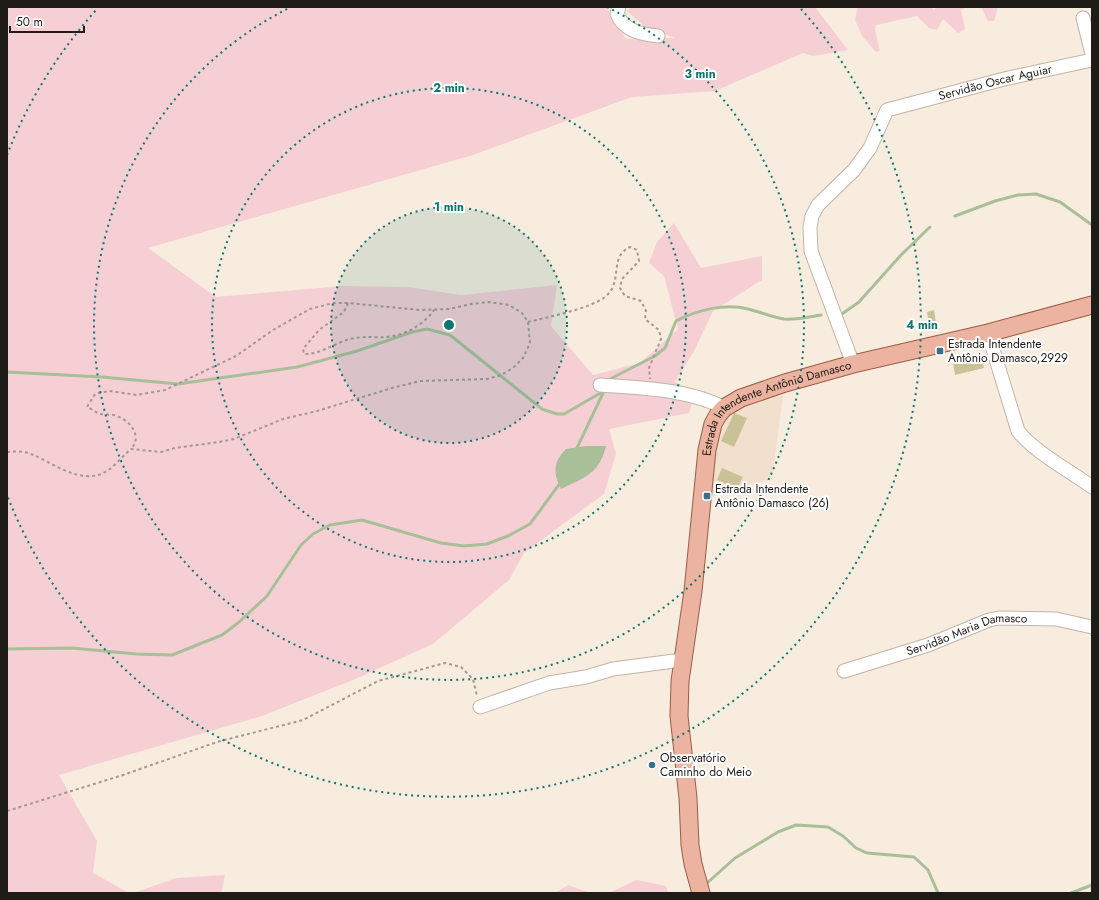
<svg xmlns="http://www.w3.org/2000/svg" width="1099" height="900" font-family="Jost,sans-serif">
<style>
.built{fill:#f1e0cd}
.green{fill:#f6cfd5}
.water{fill:#a9bf98}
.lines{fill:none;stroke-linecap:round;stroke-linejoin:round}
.stream{stroke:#a9bf98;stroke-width:3}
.building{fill:#c8c296}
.minor-casing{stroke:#c0b4a8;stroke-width:15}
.major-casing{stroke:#9a5d47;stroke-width:19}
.path{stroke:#a29990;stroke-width:2;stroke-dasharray:3 3;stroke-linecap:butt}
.minor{stroke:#fff;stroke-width:13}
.major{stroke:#ebb3a0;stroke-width:17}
.ring{fill:none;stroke:#0f766e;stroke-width:2;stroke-dasharray:2 4}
.poi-dot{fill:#357289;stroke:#fff;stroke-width:1.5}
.labels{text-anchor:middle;stroke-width:4;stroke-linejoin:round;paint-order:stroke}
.street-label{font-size:12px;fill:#1f1b17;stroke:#fff}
.poi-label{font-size:12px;fill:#1f1b17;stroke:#fff;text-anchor:start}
.centre{fill:#0f766e;stroke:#fff;stroke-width:2}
.ring-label{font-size:12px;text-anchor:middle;font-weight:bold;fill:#0f766e;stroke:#fff;stroke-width:4;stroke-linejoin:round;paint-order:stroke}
</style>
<rect width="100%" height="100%" fill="#f8ecdf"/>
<path class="built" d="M 783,396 L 772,479 L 712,497 L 711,445 L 725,418 L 745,406 L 766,398 Z"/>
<path class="green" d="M 7,7 L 606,7 L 626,39 L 675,38 L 644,26 L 627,11 L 631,7 L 815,7 L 848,50 L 813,56 L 803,53 L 715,91 L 632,97 L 473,155 L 148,248 L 216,297 L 341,286 L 409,287 L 461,295 L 557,285 L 551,326 L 593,375 L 640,363 L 678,329 L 664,276 L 649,263 L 657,242 L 674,223 L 701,268 L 762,256 L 762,280 L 713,311 L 694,351 L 675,382 L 695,392 L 689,413 L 609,429 L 616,454 L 604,494 L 524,553 L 509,580 L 433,644 L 353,680 L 262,716 L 59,775 L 97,841 L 93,873 L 129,893 L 7,893 Z
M 858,7 L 931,7 L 934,10 L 938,7 L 966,7 L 961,10 L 965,29 L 958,33 L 943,19 L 937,30 L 929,28 L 917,16 L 876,25 L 875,31 L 880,51 L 876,52 L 862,36 L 855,20 Z
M 981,7 L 998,7 L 994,21 L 988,21 Z
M 225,875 L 221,893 L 133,893 L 176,878 Z
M 637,880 L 666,886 L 668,893 L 608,893 Z
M 568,885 L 590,893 L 555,893 Z"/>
<path class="water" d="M 586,446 L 606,446 C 600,473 584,478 561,489 C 553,473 553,462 566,449 Z"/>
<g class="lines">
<path class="stream" d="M 955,216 L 995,201 L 1018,195 L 1036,194 L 1060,202 L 1092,225
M 842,314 L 859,302 L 901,255 L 930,227
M 7,372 L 102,377 L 178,384 L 297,367 L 357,351 L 412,332 L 427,329 L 450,335 L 542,409 L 557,414 L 564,414 L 604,391
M 610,379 L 655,356 L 665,348 L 676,321 C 697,310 725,303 748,309 C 760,312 772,317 784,319 C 797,320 809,317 821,315
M 576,450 L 604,391
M 7,649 L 72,648 L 136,654 L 172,655 L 222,635 L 238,623 L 267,596 L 301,545 L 313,534 L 330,525 L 362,520 L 441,543 L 464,546 L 487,544 L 508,536 L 530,524 L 561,482
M 706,884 L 735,858 L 778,832 L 796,825 L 828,827 L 843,836 L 856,848 L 867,853 L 914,857 L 928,870 L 938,893
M 1071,893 L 1092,885"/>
</g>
<path class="building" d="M 934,310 L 936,323 L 929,325 L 927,312 Z
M 981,357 L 984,368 L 955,375 L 953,363 Z
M 734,413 L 747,418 L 734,447 L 721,441 Z
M 722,468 L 743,477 L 737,489 L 717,480 Z"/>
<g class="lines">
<g class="minor-casing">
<g id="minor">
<path d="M 619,7 L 617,14 C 624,31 641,34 658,36"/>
<path d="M 1083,18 L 1092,54"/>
<path d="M 988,333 L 1018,431 C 1033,451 1070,471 1092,487"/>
<path id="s1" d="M 853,364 L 811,251 L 810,227 L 812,216 L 818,205 L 854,170 L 870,148 L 887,110 L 1004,79 L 1092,60"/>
<path d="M 600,385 C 639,388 690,389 724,408"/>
<path id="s2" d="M 844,671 L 928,645 L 989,620 L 999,618 L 1056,619 L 1092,627"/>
<path d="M 480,707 L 549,683 L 586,677 L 613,669 L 682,660"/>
</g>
</g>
<g class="major-casing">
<g id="major">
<path id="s3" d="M 701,893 L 693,864 L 690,845 L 688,798 L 679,716 L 680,681 L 693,591 L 707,450 L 713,424 L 718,415 L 724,408 L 741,398 L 785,383 L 853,364 L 988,333 L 1092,305"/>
</g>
</g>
<path class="path" d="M 348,303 L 344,312 L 319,330 L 303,349 L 304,354 C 319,355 335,343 350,339 C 365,335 379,339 393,336 C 409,333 425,323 434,310
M 528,322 C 548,317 589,309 605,297 C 624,282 608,257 630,247 L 637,250 L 639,261 L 622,279 L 620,288 L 625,296 L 641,301 L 646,311 L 645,319 L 659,330 L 661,339 L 649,368 L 650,379
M 7,452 C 15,451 24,451 31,454 C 51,462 75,481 98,475 C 111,472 121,457 131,449 L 161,452 L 175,448 L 219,442 L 234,439 L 283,419 L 317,411 L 392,388 L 420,381 L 487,379 L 501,375 L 513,368 L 523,358 L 530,343 L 528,322 L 522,313 L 509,305 L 489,302 L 471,304 L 449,309 L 420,310 L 348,303 L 333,303 L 310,309 L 273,330 L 236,356 L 165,390 L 137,395 L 109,391 L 95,394 L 87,407 C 92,409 96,413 101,414 C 106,415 112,414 117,416 C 130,421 143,436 131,449
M 7,811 L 123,775 L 217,742 L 303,720 L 378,681 L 445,663 L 461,667 L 473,679 L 477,696"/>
<use href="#minor" class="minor"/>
<use href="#major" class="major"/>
</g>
<circle cx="449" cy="325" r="118" fill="#0f766e" fill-opacity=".12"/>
<g class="ring">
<circle cx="449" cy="325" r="118"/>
<circle cx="449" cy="325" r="237"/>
<path d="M607 7A355 355 0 1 1 291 7"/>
<path d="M7 155A473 473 0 0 1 97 9M801 9A473 473 0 1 1 7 495"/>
</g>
<g class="poi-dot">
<rect x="936" y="347" width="8" height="8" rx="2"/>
<rect x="703" y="492" width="8" height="8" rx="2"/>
<circle cx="652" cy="765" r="4"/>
</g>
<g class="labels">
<g class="street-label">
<text dy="4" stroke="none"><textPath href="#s1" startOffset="399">Servidão Oscar Aguiar</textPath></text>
<text dy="4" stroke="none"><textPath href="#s3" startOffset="534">Estrada Intendente Antônio Damasco</textPath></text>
<text dy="4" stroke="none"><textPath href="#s2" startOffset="129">Servidão Maria Damasco</textPath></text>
</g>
<g class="poi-label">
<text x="948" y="348">Estrada Intendente<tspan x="948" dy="14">Antônio Damasco,2929</tspan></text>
<text x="715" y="493">Estrada Intendente<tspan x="715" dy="14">Antônio Damasco (26)</tspan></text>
<text x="660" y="762">Observatório<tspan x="660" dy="14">Caminho do Meio</tspan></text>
</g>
</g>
<circle cx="449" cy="325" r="6" class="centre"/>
<g class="ring-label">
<text x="700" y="78">3 min</text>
<text x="449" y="92">2 min</text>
<text x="449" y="211">1 min</text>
<text x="922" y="329">4 min</text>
</g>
<rect width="1099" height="900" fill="none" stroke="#1f1b17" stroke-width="16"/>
<path d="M10 26v6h74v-6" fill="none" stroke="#1f1b17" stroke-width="2"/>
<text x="16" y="26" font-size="12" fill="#1f1b17" stroke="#ffffff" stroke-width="3" paint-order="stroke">50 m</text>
</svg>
